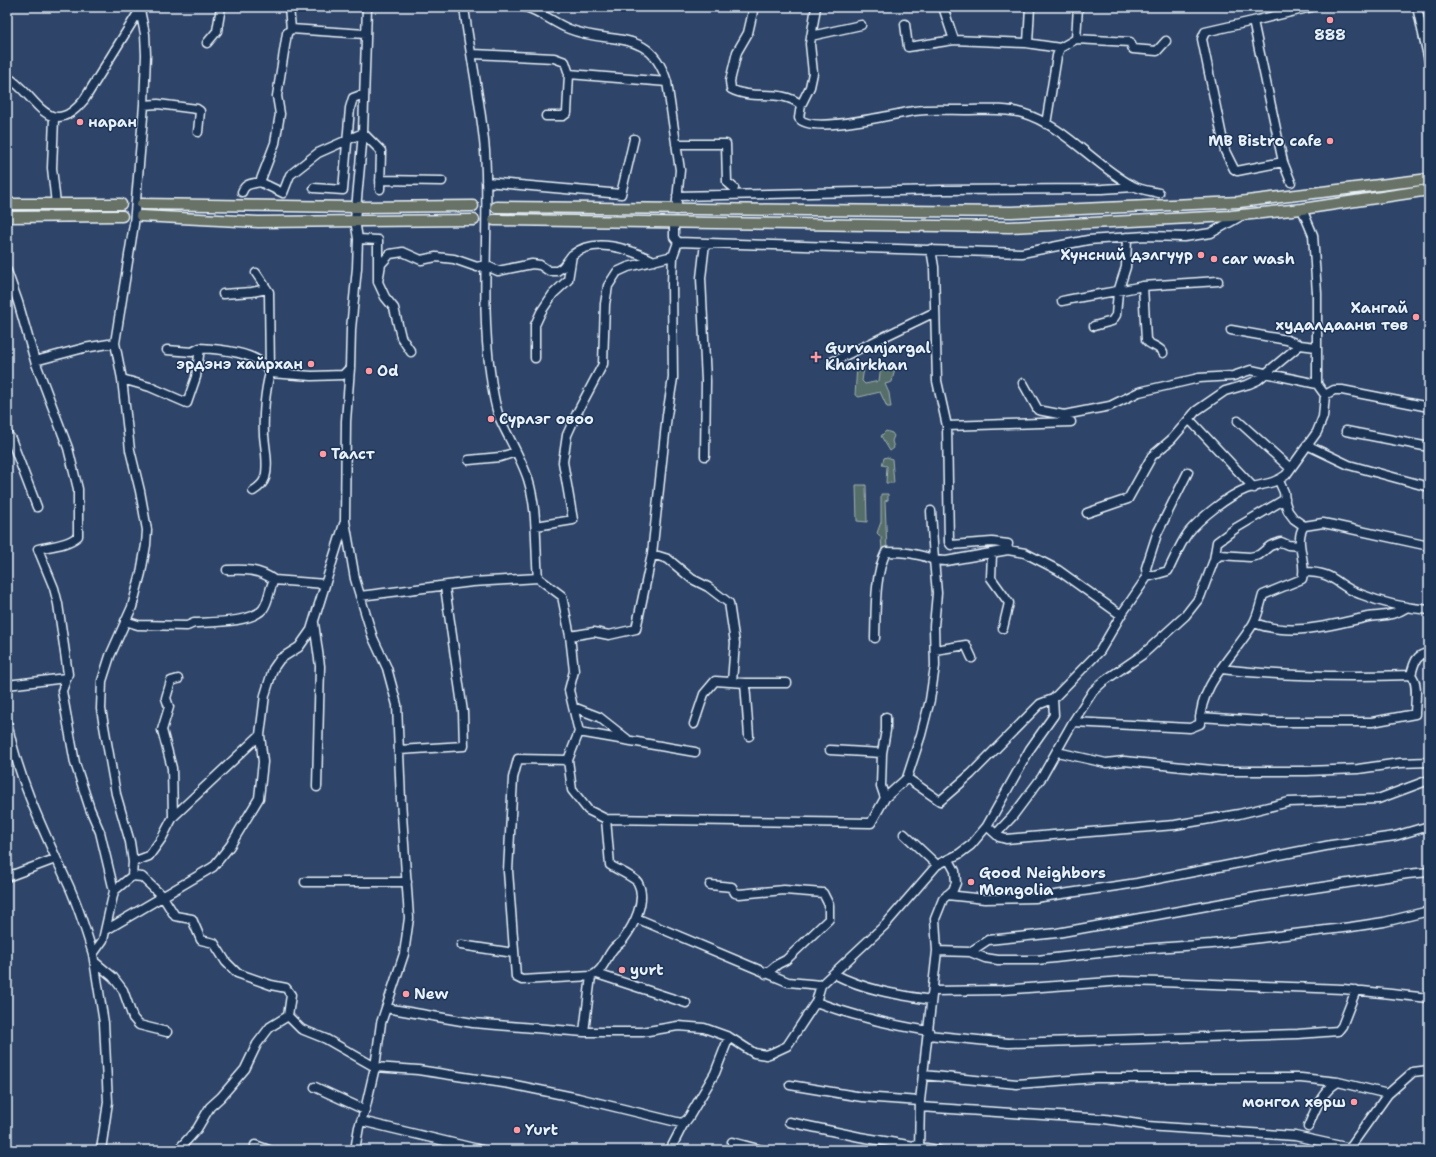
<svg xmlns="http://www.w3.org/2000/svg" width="1436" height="1157" font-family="'Shantell Sans',sans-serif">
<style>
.green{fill:#576e6a;stroke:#a0b0b1}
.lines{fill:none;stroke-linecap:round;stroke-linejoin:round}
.minor-casing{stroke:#e8f1f8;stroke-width:11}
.major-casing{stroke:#e8f1f8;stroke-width:13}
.minor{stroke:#1d3557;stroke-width:8}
.major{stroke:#697266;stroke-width:10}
.poi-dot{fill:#ff9aa2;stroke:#1d3557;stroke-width:1.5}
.labels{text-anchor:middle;stroke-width:3;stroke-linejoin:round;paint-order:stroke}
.poi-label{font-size:15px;font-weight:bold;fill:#e8f1f8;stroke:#1d3557;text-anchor:start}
</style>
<rect width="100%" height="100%" fill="#2e4468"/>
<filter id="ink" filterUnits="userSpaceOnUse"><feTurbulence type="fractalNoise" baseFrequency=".025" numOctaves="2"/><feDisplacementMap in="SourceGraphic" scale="8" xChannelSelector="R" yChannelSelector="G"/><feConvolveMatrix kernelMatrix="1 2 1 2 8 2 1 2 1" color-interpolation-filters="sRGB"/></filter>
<g filter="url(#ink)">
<path class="green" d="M 890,364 L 895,368 L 892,382 L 885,384 L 889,393 L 891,407 L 887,407 L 880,392 L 859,397 L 855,395 L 857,366 L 862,366 L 864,368 L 862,381 L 865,384 L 879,381 L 881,365 Z
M 886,431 L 892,433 L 894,436 L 892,441 L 894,448 L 890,451 L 881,436 Z
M 887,457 L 892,459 L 894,483 L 886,483 L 887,466 L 882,465 L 884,458 Z
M 856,485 L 866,485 L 867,522 L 857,521 Z
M 881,494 L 888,494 L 888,500 L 885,501 L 887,550 L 882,550 L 881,537 L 877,533 L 881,522 Z"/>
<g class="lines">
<g class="minor-casing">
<path id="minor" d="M 289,7 L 291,29 L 365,34
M 464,7 C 470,55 481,102 485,151 C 490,224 480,298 490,371 C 492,386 494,405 500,419 C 509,439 521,458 528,479 C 538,511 535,546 538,578
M 525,7 C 540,11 554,23 569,29 C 611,46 650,26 667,82 L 680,170 L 676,210
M 754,7 L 748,33 L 737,52 L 730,81 L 731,89 C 753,101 781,88 801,105
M 816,7 L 810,44 L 813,73 L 810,87 L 801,105 L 799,118 C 810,135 894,114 914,111 C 931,109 948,110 965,110 C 984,110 1004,108 1022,113 C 1064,125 1095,166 1133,186 C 1141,190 1151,191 1159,193
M 943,7 L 954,40 L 1026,43 L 1060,48
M 1417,7 L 1429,61
M 1253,21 L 1312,7
M 905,24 L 908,47 L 954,40
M 811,36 L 861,25
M 1076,39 L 1130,42 L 1133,49 L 1157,51 L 1166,41
M 207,43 L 217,31 L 221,7
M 1028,43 L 1030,7
M 473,54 L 554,58 L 565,62 L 569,74 L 667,82
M 7,77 C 36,93 48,143 84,100 L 141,8
M 144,105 L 158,104 L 197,109 L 200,111 L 198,132
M 546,116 L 563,116 L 567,113 L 569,74
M 54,118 L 52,168 L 56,204
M 1046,124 L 1057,56 L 1060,48 L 1076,39 L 1078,7
M 676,144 L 726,144 L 727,182 L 734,188
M 1283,162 L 1237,171 L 1234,169 L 1225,151 L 1202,39 L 1205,32 L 1253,21 L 1283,162 L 1291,182
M 380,180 L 442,181
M 260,182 L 283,193 L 290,175 L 318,153 L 363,133 L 381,151 L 380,189
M 486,182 L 621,194 L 634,139
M 314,188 L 343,190 L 350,108 L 353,98 L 364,94
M 242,192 C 245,183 252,184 260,182 L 275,143 L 280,114 L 277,96 L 287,33 L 291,29
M 677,196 L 941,190 L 1102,189 L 1134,187
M 1302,209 L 1313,235 L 1317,293 L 1317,384 L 1325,395 L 1323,417 L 1317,432 L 1286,475 C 1273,485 1260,484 1246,489 C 1228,496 1200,518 1188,533 C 1180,544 1174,559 1168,571 L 1147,577 L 1121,615 L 1100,651 L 1053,699 L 1054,715 L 1030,749 L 987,826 L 999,837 L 1006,839 L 1175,825 L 1239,814 L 1289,802 L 1378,799 L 1429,780
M 674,224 L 674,237 L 678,242 L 1022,253 L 1088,240 L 1146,236 L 1184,237 L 1211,233 L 1241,216
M 358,239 L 378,240 L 378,282 L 385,297 L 394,308 L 401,337 L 411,352
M 705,243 L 701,278 L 706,381 L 705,456
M 931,249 L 934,267 L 937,381 L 947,426 L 949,542 L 951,545 L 992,542 L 1008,544
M 7,271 L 18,302 L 35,361 L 68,448 L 78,489 L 78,536 C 68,545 51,546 38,549 L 54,588 L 58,604 L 68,674 L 62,691 L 75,763 L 90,809 L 100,832 L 114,891
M 378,282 L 381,264 L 390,254 L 403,252 L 421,260 L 436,257 L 454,259 L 477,267 L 485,265 L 498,271 L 532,264 L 540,265 L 549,271 L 557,271 L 563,267 L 572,255
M 1143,286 L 1218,281
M 223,294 L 252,292 L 267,289
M 1062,301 C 1088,295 1116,292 1143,286 L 1146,340 C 1150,346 1160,346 1163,353
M 1094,326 L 1112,321 L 1116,315 L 1118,292 L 1126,267 L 1127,237
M 1231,330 L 1287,340 L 1300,345
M 167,350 L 192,352 L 200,348
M 535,358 L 535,325 L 541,312 L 553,294 L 568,280 L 572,255 C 595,236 630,249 654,261
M 35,361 L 84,348 L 115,343
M 832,362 L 935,312
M 122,379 L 150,387 L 187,403 L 196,377 L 200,348 C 218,349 248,352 262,363 C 265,365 268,370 270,373 L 312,376 L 343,375 L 350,368
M 1023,383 L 1038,410 L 1064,415 L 1110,406 L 1139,392 L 1199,378 L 1233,376 L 1251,370 L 1317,384
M 1325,395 L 1334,390 L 1342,390 L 1429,407
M 1189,419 L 1254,488
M 1238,421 L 1290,468
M 947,426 L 1071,422
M 1346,431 L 1429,447
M 7,434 L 11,439 L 37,507
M 1307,445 L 1349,465 L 1429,487
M 469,460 L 500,457 L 516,452
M 1279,481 L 1284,492 L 1285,502 L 1288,511 L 1294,519 L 1304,526
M 253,491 C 258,488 263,484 265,478 C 269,465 265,448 264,435 C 263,416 265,391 270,373 L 269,292 L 256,273
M 931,511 L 934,560 L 946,561 L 1008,550 L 1025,553 L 1058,570 L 1121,615
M 1087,513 L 1128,499 L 1152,456 L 1172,439 L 1196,411 L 1225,391 L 1249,384 L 1258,380 L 1300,345 L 1316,347
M 536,526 L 573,520 L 563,462 L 567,435 L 577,413 L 603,364 L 605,304 L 608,286 L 617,272 L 628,267 L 673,256
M 652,554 L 668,559 L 692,579 L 708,587 L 729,603 L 735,643 L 732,682
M 992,554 L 991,578 L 1009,603 L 1003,628
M 1214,560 L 1217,542 L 1236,528 L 1285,499
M 227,570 C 244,569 259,569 274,580
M 1304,572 C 1336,572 1335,585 1360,594 C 1382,603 1406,608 1429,610
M 1147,577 L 1146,568 L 1157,534 L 1188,472
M 360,596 L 472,582 L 538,578 L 562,596 L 570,636 L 574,671 L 569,690 L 579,732 L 568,760 L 572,790 L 588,810 L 606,819 L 610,865 C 616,869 636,878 638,883 C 647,900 634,925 623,940 C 621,943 617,945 614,948 C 606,957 603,972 591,976 L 584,1032
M 125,621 L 138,625 L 187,626 L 194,623 C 212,622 251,623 263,609 C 269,601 269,589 274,580 L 325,584
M 314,623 L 320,666 L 317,787
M 1254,623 C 1291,637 1331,625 1368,617 C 1382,615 1394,616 1406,608
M 570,636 L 594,632 L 609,635 L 636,629 L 652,554 L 667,415 L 673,378 L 672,284 L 673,256 L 678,242
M 935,650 L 966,645 L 972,658
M 1222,669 C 1285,677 1348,677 1411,675
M 745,683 L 787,683
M 7,685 L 66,678
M 573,707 L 599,717 L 627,739
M 1200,717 L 1277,722 L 1372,722 L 1415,714 C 1415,703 1419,683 1411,675 C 1414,663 1416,654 1429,653
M 7,721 C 17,777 45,834 69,886 C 79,908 86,931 93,954
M 1073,722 L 1093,691 L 1104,681 L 1142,655 L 1185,616 L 1200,597 L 1214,560 L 1220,555 L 1250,557 L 1259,555 L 1270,546 L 1281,542 L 1288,545 L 1300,546
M 694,724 L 704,694 L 715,681 L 745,683 L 749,736
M 579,732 L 695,752
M 399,750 L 464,746 L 463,712 L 445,587
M 830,750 L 882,753 L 881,786 L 885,798
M 1057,752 L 1106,763 L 1124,761 L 1222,771 L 1307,771 L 1358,769 L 1400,763 L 1429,762
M 882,753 L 886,730 L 886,717
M 568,760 L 518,759 L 513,778 L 508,871 L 516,977 L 522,980 L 591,976
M 907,778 L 940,801 L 971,774 L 1040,704 L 1053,699
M 173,817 L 172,768 L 162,730 L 169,707 L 166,698 L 171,681 L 178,679
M 606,819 L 871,823 L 885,798 L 907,778 L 921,735 L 930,700 L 935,666 L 934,626 L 937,593 L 934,560 C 918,553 903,552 886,552 C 874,576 876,612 875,638
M 904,834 L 937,865
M 996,834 L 1012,817 L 1042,777 L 1073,722 L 1190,728 L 1200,724 C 1199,685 1234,656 1253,624 C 1258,616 1260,605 1263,595 L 1302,579 C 1308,562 1293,542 1304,526 L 1323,523 L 1333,525 L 1429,546
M 133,862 L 149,856 L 162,838 L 173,817 L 260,735
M 132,876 L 142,877 L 163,897 L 175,916 L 192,919 L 201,940 L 214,943 L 226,962 L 237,973 L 271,985 L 286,988 L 291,995 L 288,1016 L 301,1029 L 326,1039 L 375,1067 L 418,1070 L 510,1084 L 578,1098 L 681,1123 L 686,1121 L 689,1117 L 715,1073 L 729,1037
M 7,877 L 55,859
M 305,882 L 407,882
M 710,885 L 732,887 L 735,893 L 739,894 L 784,890 L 823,893 L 829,905 L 829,919 L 786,960 L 778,964 L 766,974
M 947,895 L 985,899 L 1035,898 L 1137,883 L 1331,845 L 1395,836 L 1429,826
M 636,918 L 788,982 L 821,985
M 106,930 L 213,867 L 230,846 L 259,798 L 263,762 L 260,735 L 265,695 L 273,669 L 280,659 L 299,647 L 311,630 L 344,524
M 461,945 L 514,953
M 937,951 L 970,952 L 985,958 L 998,960 L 1037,960 L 1126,950 L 1212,944 L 1351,927 L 1384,922 L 1429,911
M 970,952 L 988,940 L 1057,933 L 1262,896 L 1407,874 L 1429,872
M 96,963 L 113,977 L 123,990 L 133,1018 L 139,1025 L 167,1032
M 597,974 L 686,1003
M 834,974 C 865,990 898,995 931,1000
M 933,991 L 1002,990 L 1123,981 L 1161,982 L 1343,989 L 1429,998
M 816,1002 C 853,1016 891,1025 929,1031
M 386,1008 L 473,1023 L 584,1032 L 642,1032 L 678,1026 L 704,1028 L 729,1037 L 754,1053 L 766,1055 L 772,1053 L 787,1046 L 816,1002 L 821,985 L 885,925 L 937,865 L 959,854 L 971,845 L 987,826
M 928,1035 L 1008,1043 L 1298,1034 L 1338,1031 L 1342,1026 L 1356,990
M 923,1075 L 1017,1084 L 1096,1078 L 1301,1078 L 1338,1082 L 1388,1094
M 790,1085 L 862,1097 L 920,1101
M 315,1087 L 365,1110
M 920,1107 L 1105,1119 L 1145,1125 L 1147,1126 L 1295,1136 L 1350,1148
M 361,1121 L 482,1150
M 789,1122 L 860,1137 L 938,1150
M 1308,1127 C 1315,1110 1321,1092 1338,1082
M 732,1142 L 762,1150
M 255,1145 L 269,1150
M 101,1150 L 108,1102 L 104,1023 L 93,954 L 103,940 L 114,891 L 132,876 L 133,862 L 130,842 L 116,794 L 101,709 L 102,681 L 110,656 L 132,607 L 141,573 L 146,545 L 147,530 L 140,491 L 130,450 L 122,379 L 115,343 L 134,224 L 144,105 L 146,55 L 145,34 L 140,10
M 178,1150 L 197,1129 L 210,1107 L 221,1097 L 245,1069 L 257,1044 L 270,1027 L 288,1016
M 355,1150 L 359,1127 L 365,1110 L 375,1067 L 381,1023 L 404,954 L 409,918 L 401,800 L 397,705 L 387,668 L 373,638 L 355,579 L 345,521 L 346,421 L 350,368 L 351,329 L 357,268 L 358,239 L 355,220 L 363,133 L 367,7
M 670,1150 L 685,1121
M 919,1150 L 920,1101 L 937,951 L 935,919 L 943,899 L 953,890 L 956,883 L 955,871 L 949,860
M 1348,1150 L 1388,1094 L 1413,1072 L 1429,1070"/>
</g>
<g class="major-casing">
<path id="major" d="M 7,204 L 121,204
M 142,204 L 355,207 L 473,206
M 496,207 L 1012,212 L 1239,202 L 1429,179
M 141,216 L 258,222 L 474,220
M 7,217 L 122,216
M 494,220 L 1010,227 L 1231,216 L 1302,209 L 1429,190"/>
</g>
<use href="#minor" class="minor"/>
<use href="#major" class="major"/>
</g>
</g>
<g class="poi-dot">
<circle cx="1330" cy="20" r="4"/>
<circle cx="80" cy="122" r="4"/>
<circle cx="1330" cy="141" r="4"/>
<circle cx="1201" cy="255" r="4"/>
<circle cx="1214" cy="259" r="4"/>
<circle cx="1416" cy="317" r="4"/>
<path d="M814 351h4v4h4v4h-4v4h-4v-4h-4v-4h4z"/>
<circle cx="311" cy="364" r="4"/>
<circle cx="369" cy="371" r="4"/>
<circle cx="491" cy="419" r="4"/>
<circle cx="323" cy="454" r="4"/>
<circle cx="971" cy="882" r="4"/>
<circle cx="622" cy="970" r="4"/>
<circle cx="406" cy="994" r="4"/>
<circle cx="1354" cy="1102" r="4"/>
<circle cx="517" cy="1130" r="4"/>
</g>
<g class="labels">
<g class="poi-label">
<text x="1330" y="40" text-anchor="middle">888</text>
<text x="88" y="127">наран</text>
<text x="1322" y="146" text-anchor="end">MB Bistro cafe</text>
<text x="1193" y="260" text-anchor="end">Хүнсний дэлгүүр</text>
<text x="1222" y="264">car wash</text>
<text x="1408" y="313" text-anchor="end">Хангай<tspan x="1408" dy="17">худалдааны төв</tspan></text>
<text x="825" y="353">Gurvanjargal<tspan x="825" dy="17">Khairkhan</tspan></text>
<text x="303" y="369" text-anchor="end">эрдэнэ хайрхан</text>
<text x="377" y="376">Od</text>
<text x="499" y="424">Сүрлэг овоо</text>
<text x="331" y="459">Талст</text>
<text x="979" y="878">Good Neighbors<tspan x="979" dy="17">Mongolia</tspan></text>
<text x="630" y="975">yurt</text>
<text x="414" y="999">New</text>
<text x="1346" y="1107" text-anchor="end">монгол хөрш</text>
<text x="525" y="1135">Yurt</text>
</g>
</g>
<rect width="1436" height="1157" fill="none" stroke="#1d3557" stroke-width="24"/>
<rect x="12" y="12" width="1412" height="1133" fill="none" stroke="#e8f1f8" stroke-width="1.5" filter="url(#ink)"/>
</svg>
